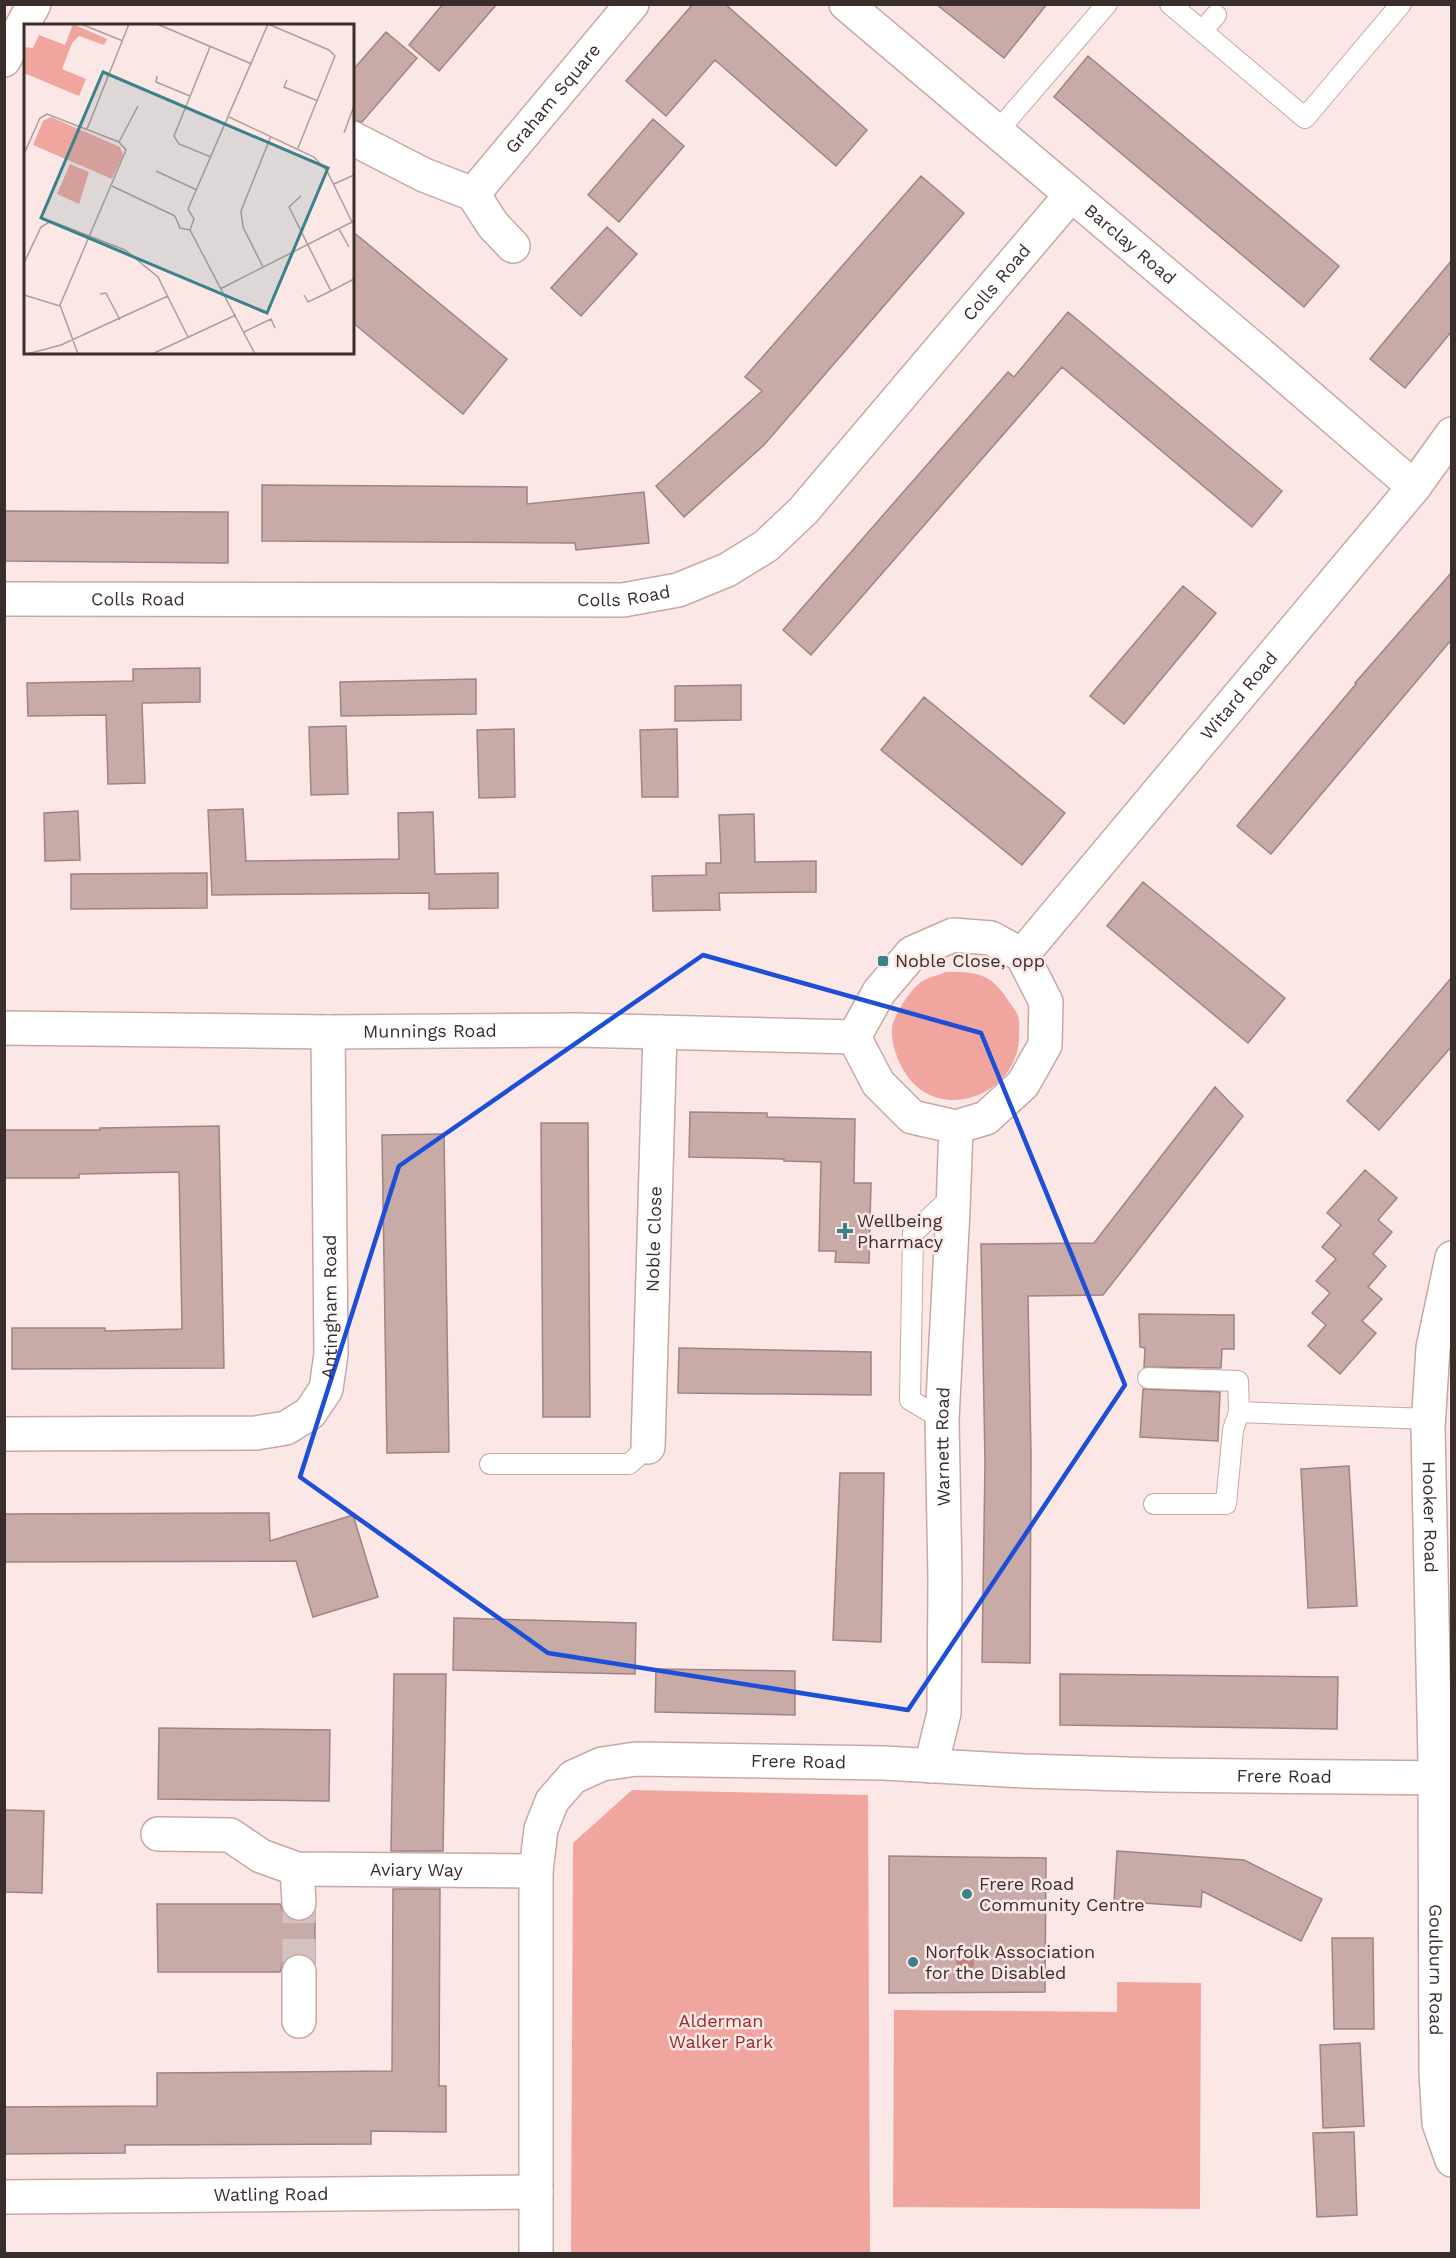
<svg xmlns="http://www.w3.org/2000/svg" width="1456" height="2258" font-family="'Work Sans',sans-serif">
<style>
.green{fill:#f0a69f}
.building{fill:#c8aaa6;stroke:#a18380;stroke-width:1.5}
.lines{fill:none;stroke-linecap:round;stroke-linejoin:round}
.street-tunnel{stroke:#d4c2c0;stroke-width:33;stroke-dasharray:33 16;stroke-linecap:butt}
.lane-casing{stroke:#c7a8a5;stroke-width:22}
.street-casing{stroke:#c7a8a5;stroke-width:36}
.lane{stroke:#fff;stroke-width:20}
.street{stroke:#fff;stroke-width:33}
.tree{fill:#c2817f}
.marked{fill:none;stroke:#1d4ed8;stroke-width:4.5;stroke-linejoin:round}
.poi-dot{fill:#3b828b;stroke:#fbe7e5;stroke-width:2}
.labels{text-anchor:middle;stroke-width:5;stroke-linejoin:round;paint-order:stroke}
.street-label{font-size:18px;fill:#3a2e2c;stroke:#fbe7e5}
.poi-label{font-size:18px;fill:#3a2e2c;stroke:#fbe7e5;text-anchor:start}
.park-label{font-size:18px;fill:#942d2b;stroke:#fbe7e5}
.inset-road{fill:none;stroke:#ae9d9b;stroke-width:1.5}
.view{fill:#3b828b;fill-opacity:0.15;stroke:#3b828b;stroke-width:3}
.inset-edge{fill:none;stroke:#3a2e2c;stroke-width:3}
</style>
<rect width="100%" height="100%" fill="#fbe7e5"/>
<path class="green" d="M 946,972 C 978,972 990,973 1008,1000 C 1011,1005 1016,1010 1018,1016 C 1020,1021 1019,1028 1019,1034 C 1021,1095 937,1127 904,1071 C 897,1059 891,1044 892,1028 C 893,1016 911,989 921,982 C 928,977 939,975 946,972 Z
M 632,1790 L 868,1795 L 870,2253 L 571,2253 L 573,1843 Z
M 1117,1982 L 1201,1983 L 1200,2209 L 893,2207 L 894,2010 L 1117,2012 Z"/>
<path class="building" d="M 443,4 L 497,4 L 439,71 L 409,45 Z
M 693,4 L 725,4 L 867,130 L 836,166 L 715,60 L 666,116 L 626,81 Z
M 936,4 L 1047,4 L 1004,58 Z
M 386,32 L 417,58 L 362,122 L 352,120 L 352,71 Z
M 1088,56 L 1339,266 L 1304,307 L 1054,97 Z
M 653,119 L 684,146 L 619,222 L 588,195 Z
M 921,176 L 964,213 L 764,445 L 684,517 L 656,486 L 762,391 L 745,377 Z
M 607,227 L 637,254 L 581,316 L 551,288 Z
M 352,231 L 507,359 L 463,414 L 352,322 Z
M 1452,260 L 1452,331 L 1405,388 L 1370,359 Z
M 1068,312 L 1282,491 L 1252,527 L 1062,367 L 811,655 L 783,630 L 1008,372 L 1014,377 Z
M 262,485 L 527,487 L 527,504 L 644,492 L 649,543 L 576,550 L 575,543 L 262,541 Z
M 4,511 L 228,512 L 228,563 L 4,561 Z
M 1452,572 L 1452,639 L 1271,854 L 1237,826 L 1356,684 L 1355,683 Z
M 1183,586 L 1216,613 L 1124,724 L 1090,696 Z
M 200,668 L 200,702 L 142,703 L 145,783 L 108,784 L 106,715 L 28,716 L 27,683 L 133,681 L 133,669 Z
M 476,679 L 476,714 L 341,716 L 340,682 Z
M 741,685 L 741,720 L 675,721 L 675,686 Z
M 924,697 L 1065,813 L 1022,865 L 881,750 Z
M 346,726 L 348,794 L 311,795 L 309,727 Z
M 514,729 L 515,797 L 479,798 L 477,730 Z
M 677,729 L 678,797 L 642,797 L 640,730 Z
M 243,809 L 246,861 L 399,859 L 398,813 L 433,812 L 435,874 L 498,873 L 498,908 L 429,909 L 429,893 L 212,895 L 208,810 Z
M 78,811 L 80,860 L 45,861 L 44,813 Z
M 754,814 L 755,862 L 816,861 L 816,892 L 719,893 L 720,910 L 653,911 L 652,876 L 706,875 L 706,863 L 721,863 L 719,815 Z
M 207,873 L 207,908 L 71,909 L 71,874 Z
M 1143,882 L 1285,998 L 1248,1043 L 1107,926 Z
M 1452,977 L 1452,1046 L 1379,1130 L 1347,1101 Z
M 1215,1087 L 1243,1116 L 1103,1295 L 1028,1296 L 1031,1455 L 1030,1663 L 982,1662 L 985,1462 L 981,1244 L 1094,1243 Z
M 690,1112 L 767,1113 L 767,1117 L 855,1119 L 854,1183 L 871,1183 L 869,1263 L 835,1262 L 836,1251 L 819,1251 L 821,1162 L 784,1161 L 784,1159 L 689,1157 Z
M 541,1123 L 588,1123 L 590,1417 L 543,1417 Z
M 219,1126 L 224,1368 L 12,1369 L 12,1328 L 105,1328 L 105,1331 L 182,1329 L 179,1172 L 79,1174 L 79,1178 L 4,1178 L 4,1130 L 100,1130 L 100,1128 Z
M 444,1134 L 449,1452 L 387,1453 L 382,1135 Z
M 1365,1170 L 1397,1198 L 1378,1220 L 1392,1232 L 1373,1254 L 1386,1266 L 1368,1287 L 1382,1299 L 1362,1321 L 1376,1333 L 1340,1374 L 1308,1346 L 1326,1325 L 1312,1313 L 1330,1293 L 1316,1281 L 1336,1259 L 1322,1247 L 1341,1225 L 1327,1213 Z
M 1139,1314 L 1234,1315 L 1234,1349 L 1222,1349 L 1221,1368 L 1144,1367 L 1145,1348 L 1140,1347 Z
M 679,1348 L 871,1352 L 871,1395 L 678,1393 Z
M 1143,1389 L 1220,1392 L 1218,1441 L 1140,1437 Z
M 1349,1466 L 1357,1606 L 1308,1608 L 1301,1469 Z
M 840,1473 L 884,1473 L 881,1642 L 833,1640 Z
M 269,1513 L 270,1541 L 353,1515 L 378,1597 L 313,1617 L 296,1561 L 4,1562 L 4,1514 Z
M 454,1618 L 636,1623 L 635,1674 L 453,1670 Z
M 656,1669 L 795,1671 L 795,1715 L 655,1712 Z
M 394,1674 L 446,1674 L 443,1851 L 391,1851 Z
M 1060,1674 L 1338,1677 L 1337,1729 L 1060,1725 Z
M 159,1728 L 330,1730 L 329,1801 L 158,1799 Z
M 4,1810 L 44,1811 L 42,1893 L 4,1892 Z
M 1117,1851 L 1244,1860 L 1322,1899 L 1301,1941 L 1202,1891 L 1201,1907 L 1114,1901 Z
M 889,1856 L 1046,1858 L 1045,1992 L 889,1993 Z
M 393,1889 L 440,1889 L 439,2086 L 446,2086 L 446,2132 L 371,2131 L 371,2144 L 125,2145 L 125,2153 L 4,2154 L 4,2107 L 157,2106 L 157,2073 L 392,2071 Z
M 157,1904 L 280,1904 L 284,1914 L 291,1920 L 300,1922 L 309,1919 L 315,1912 L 315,1963 L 308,1956 L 298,1953 L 289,1956 L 283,1962 L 280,1972 L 158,1972 Z
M 1332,1938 L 1373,1938 L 1374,2029 L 1334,2029 Z
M 1360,2043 L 1364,2126 L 1323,2128 L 1320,2045 Z
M 1354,2132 L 1357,2215 L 1317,2217 L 1313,2133 Z"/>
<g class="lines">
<path class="street-tunnel" d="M 299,1972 L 299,1903"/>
<g class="lane-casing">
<path id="lane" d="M 1170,4 L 1305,118 L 1401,4
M 1202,31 L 1216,15
M 996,133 L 1107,4
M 1148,1378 L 1238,1381 L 1239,1412
M 942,1419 L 910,1400 L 913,1233 L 954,1195
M 490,1464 L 629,1464 L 648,1447
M 1154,1504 L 1226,1504 L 1233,1430 L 1239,1412 L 1429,1419"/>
</g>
<g class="street-casing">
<g id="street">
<path id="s1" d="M 846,4 L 1267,360 L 1414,487"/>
<path d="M 4,60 L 34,4"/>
<path id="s2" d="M 352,138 L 424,175 L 473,194 L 632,4"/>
<path d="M 473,194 L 493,225 L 513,246"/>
<path id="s3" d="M 4,599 L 623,600 L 678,590 L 727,570 L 766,546 L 803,511 L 1071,195"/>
<path d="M 953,935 L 991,938 L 1022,955 L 1046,1002 L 1045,1045 L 1023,1084 L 986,1118 L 956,1127 L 912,1117 L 878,1083 L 854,1037 L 879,992 L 912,953 Z"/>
<path id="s4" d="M 1022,955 L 1414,487 L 1452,434"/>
<path id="s5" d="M 4,1028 L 328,1032 L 577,1030 L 854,1037"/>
<path id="s6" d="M 1452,1258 L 1433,1348 L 1428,1427 L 1435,1762 L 1436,2072 L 1439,2123 L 1452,2160"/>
<path id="s7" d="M 4,1434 L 256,1433 L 286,1428 L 310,1413 L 326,1389 L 331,1354 L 328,1032"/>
<path id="s8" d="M 648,1447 L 660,1032"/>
<path id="s9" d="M 931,1766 L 944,1713 L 945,1578 L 942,1419 L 953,1210 L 956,1127"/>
<path id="s10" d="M 158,1834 L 230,1835 L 261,1856 L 297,1869 L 536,1871"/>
<path d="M 297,1869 L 299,1903"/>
<path d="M 299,1972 L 299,2021"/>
<path id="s11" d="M 4,2197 L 536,2192"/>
<path id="s12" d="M 536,2254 L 536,1871 L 541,1829 L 552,1801 L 573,1777 L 602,1764 L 636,1759 L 884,1763 L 1024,1771 L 1158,1775 L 1452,1778"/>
</g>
</g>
<use href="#lane" class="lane"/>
<use href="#street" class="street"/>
</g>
<circle class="tree" cx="965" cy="1963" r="9"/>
<path class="marked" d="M 703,955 L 981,1033 L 1125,1385 L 908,1710 L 548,1653 L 300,1477 L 399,1166 Z"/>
<g class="poi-dot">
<rect x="877" y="955" width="12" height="12" rx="3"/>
<path d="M842 1222h6v6h6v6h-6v6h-6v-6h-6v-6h6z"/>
<circle cx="967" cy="1894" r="6"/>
<circle cx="913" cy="1962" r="6"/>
</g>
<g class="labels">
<g class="street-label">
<text dy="6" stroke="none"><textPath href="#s2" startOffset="258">Graham Square</textPath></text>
<text dy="6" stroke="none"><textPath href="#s1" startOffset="372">Barclay Road</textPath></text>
<text dy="6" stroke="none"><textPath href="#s3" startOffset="1124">Colls Road</textPath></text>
<text dy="6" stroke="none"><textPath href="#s3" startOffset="620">Colls Road</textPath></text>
<text dy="6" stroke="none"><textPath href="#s3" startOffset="134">Colls Road</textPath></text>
<text dy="6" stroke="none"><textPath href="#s4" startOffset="338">Witard Road</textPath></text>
<text dy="6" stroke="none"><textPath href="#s5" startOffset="426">Munnings Road</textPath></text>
<text dy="6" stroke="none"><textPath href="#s8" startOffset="208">Noble Close</textPath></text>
<text dy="6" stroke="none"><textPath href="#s7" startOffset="422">Antingham Road</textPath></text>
<text dy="6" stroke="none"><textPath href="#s9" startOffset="321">Warnett Road</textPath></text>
<text dy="6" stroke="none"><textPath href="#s6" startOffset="261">Hooker Road</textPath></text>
<text dy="6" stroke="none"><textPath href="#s12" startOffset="716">Frere Road</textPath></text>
<text dy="6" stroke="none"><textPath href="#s12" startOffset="1202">Frere Road</textPath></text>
<text dy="6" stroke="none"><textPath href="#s10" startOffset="267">Aviary Way</textPath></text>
<text dy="6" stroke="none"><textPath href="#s6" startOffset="714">Goulburn Road</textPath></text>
<text dy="6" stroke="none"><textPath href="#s11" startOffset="267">Watling Road</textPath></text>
</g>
<g class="poi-label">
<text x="895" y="967">Noble Close, opp</text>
<text x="857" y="1227">Wellbeing<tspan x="857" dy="21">Pharmacy</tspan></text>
<text x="979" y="1890">Frere Road<tspan x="979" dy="21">Community Centre</tspan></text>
<text x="925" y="1958">Norfolk Association<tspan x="925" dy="21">for the Disabled</tspan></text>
</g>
<g class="park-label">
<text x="721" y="2027">Alderman<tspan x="721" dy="21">Walker Park</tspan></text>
</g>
</g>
<g transform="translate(24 24)">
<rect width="330" height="330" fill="#fbe7e5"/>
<path d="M 49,0 L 83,15 L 80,21 L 55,12 L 48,19 L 38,45 L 62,55 L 55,72 L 0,49 L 0,23 L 9,24 L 15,11 L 41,21 ZM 27,93 L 96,123 L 99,131 L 88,155 L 9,121 L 19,97 ZM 46,140 L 65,148 L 55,180 L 33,170 Z" fill="#f0a69f"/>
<path class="inset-road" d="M 57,0 L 99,17M 133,0 L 228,40M 244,0 L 305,26 L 311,32 L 274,124M 186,23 L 150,112 L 155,120 L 187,133M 133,52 L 132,58 L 166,72M 263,56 L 260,63 L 294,77M 205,93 L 290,133 L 303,147 L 328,198M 63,105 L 105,0M 320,109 L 330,82M 95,118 L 114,82M 0,130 L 16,94 L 23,90 L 95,118 L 102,126 L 36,281 L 54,330M 132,147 L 173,166M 310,160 L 330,151M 88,162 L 151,192M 277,172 L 265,183 L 307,267 L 330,255M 164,185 L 244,0M 164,185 L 170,195 L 166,206M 151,192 L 156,204 L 166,206M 315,205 L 325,223M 166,206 L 231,330M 0,239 L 17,203 L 27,197 L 101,226 L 134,253 L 164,313M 239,243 L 219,203 L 217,187 L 247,112M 196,265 L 330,197M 76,270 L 82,269 L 96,296M 0,271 L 36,282M 280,271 L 284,278 L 307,267M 220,308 L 247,295 L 251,304M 3,330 L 37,321 L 144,272M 128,330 L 212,291"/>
<path class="view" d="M 79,48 L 304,144 L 243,289 L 17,194 Z"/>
<rect width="330" height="330" class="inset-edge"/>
</g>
<rect width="1456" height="2258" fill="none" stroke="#3a2e2c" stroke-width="12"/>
</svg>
